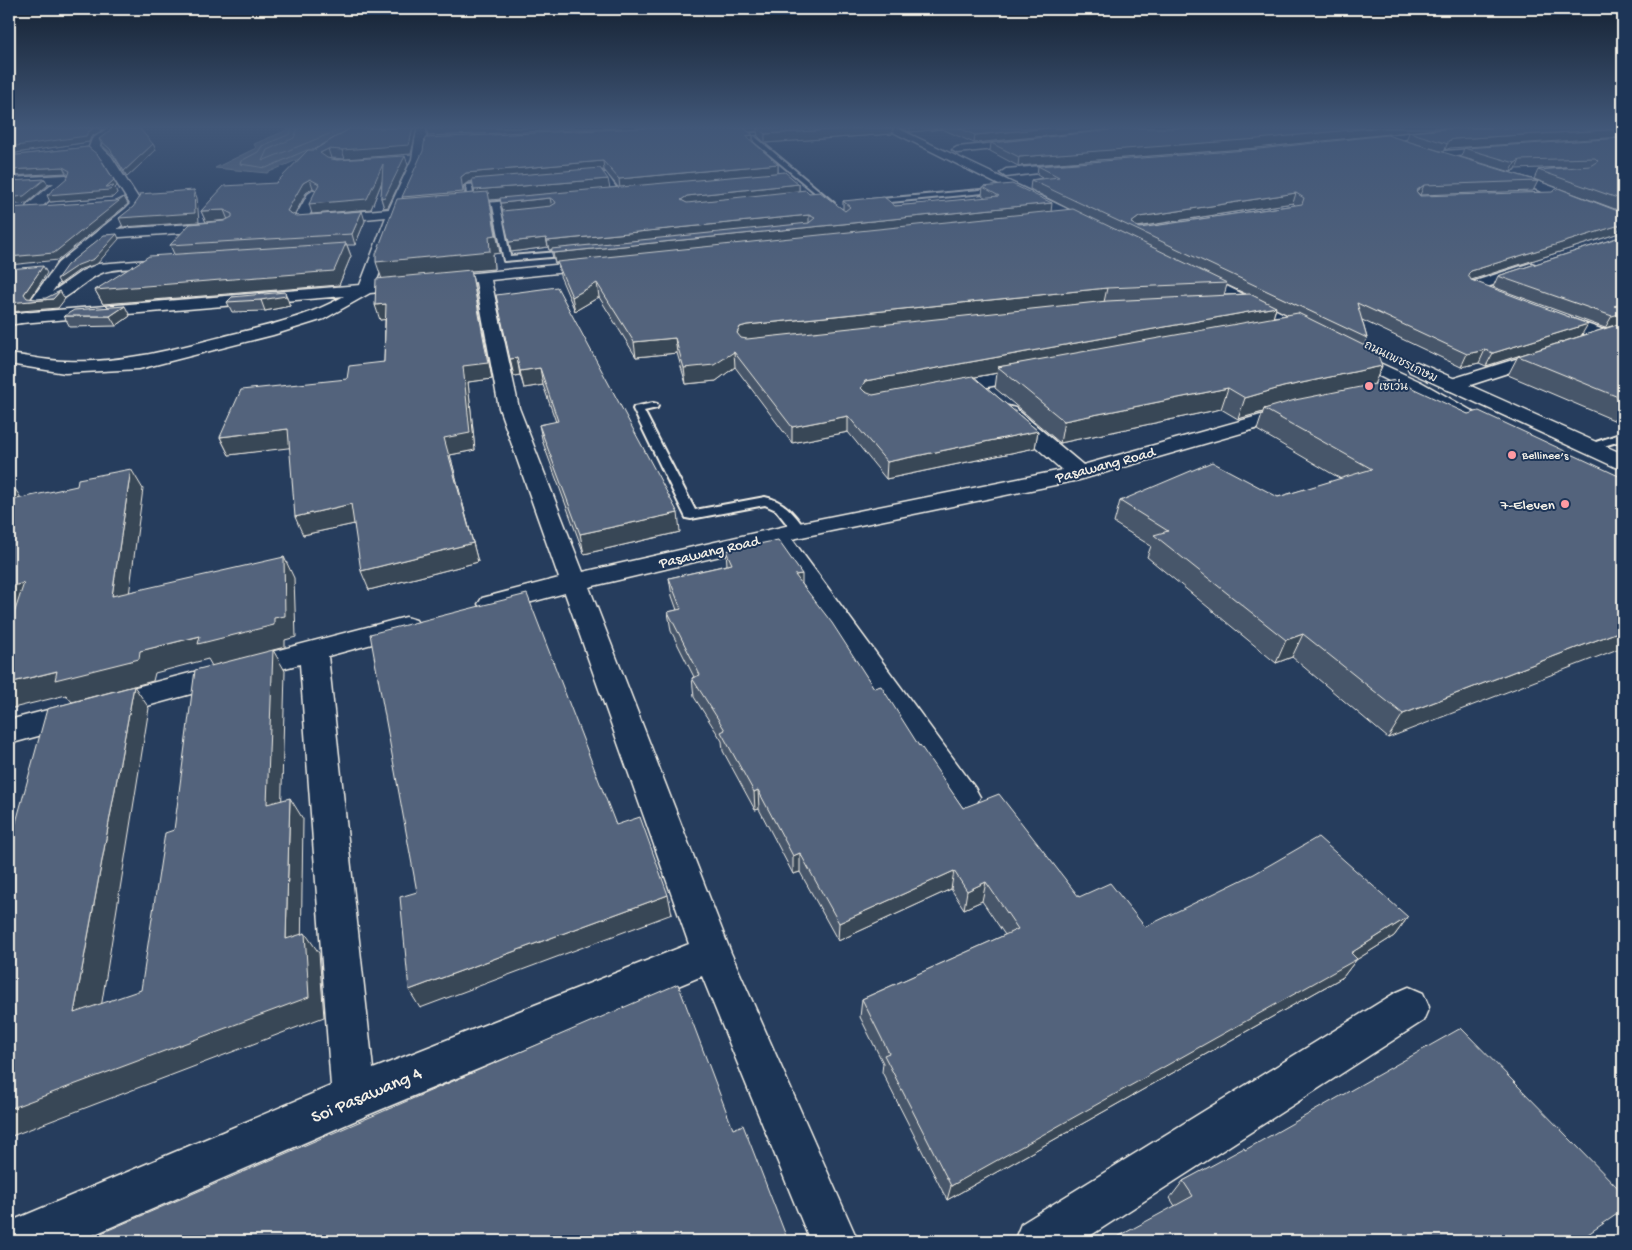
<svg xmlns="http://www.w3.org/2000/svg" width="1632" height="1250" font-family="'Gochi Hand','Playpen Sans Thai',sans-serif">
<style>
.water{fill:#677588;stroke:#9fa7ae}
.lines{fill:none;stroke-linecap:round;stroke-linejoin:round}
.shore{stroke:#bcbfc2;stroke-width:1}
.service-casing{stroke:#f4f1e8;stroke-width:4}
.minor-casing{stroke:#f4f1e8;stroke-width:3}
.tertiary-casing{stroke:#f4f1e8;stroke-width:3}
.secondary-casing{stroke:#f4f1e8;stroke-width:3}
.service{fill:#1d3557;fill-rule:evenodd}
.minor{fill:#1d3557;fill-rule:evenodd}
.tertiary{fill:#1d3557;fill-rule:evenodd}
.secondary{fill:#1d3557;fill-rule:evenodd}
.wall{fill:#47566a;stroke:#f4f1e8;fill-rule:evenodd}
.shaded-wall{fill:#394656;stroke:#f4f1e8}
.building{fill:#52647b;stroke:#f4f1e8;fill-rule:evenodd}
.poi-dot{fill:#ff9aa2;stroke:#1d3557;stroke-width:2}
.labels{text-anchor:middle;stroke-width:4;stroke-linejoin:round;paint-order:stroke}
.far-street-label{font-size:12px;fill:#f4f1e8;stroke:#1d3557}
.far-poi-label{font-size:12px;fill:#f4f1e8;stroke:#1d3557;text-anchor:start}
.street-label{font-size:15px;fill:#f4f1e8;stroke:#1d3557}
.poi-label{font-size:15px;fill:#f4f1e8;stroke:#1d3557;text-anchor:end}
.near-street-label{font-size:18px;fill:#f4f1e8;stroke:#1d3557}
</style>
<rect width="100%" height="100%" fill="#263d5d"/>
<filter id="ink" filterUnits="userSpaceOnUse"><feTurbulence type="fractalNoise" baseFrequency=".02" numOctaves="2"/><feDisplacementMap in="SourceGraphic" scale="10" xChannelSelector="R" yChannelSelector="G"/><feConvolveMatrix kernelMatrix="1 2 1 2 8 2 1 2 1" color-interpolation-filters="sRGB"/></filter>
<g filter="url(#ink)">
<path class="water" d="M 292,128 L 370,128 L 267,173 L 215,168 L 256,148 L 254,144 Z"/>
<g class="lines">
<path class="shore" d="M 292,128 L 290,134 L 262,146 L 258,152 L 241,161 L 240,164 L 266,168 L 307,150
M 298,128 L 294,138 L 267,150 L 262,161 L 344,128"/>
<g class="service-casing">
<path id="service" d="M 80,128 L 113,128 L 81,131 L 78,129 Z
M 803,128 L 819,128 L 753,135 L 834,203 L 834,205 L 830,205 L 745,134 Z
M 606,173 L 620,193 L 619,194 L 602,196 L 599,194 L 612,191 L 602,176 L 593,177 L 590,175 Z
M 495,183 L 495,185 L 493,186 L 472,188 L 475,204 L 520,200 L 523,202 L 520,204 L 500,206 L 510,256 L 571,251 L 574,251 L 574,255 L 504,261 L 493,206 L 470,208 L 466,206 L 468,204 L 466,185 Z
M 1002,188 L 1005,190 L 1004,191 L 870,204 L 867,202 L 870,200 Z
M 653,403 L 657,404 L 658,406 L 657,408 L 644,411 L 695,510 L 765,497 C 785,501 794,514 806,530 L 804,533 L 794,533 L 776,510 L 765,505 L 691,519 L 686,518 L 633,409 L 634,407 Z
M 1623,433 L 1623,440 L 1591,450 L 1585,447 L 1587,445 Z"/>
</g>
<g class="minor-casing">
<path id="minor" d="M 108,128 L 119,128 L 101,142 L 100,146 L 111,156 L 142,204 L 135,215 L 117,229 L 223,222 L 230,226 L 223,230 L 106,238 L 68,269 L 52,292 L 82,271 L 98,264 L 174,258 L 179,259 L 181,262 L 179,265 L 174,266 C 156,268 119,267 104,272 C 79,281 62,312 32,304 L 30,301 L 58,263 L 125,209 L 130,204 L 102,160 L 89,147 L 92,139 Z
M 417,128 L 427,128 L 424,159 L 401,212 L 376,283 L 595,261 L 600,262 L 602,265 L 600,268 L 595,269 L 491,280 L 519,408 L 583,572 L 799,523 L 1062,470 L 1001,416 L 998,412 L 1001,408 L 1008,406 L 1015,408 L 1083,465 L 1297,405 L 1304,407 L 1307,411 L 1304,415 L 1079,480 L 792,539 L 975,788 L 980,797 L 975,806 L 963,810 L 951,806 L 771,544 L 589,587 L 731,953 L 858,1241 L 810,1241 L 702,976 L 370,1114 L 79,1241 L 9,1241 L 9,1222 L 331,1086 L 300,664 L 9,744 L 9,720 L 406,617 L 416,620 L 420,626 L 416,632 L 328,656 L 373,1069 L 689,944 L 565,593 L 491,613 L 482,610 L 478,604 L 482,598 L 559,578 L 499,408 L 476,282 L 370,293 L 324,319 L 273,335 L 139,369 L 65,373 L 9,364 L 9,354 C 28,356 47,361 65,361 C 123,364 178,348 233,334 C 271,325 310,316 344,296 L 9,324 L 9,314 L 360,285 L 386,217 L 300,225 L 293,221 L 308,194 L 314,190 L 320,194 L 309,216 L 389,209 L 412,159 Z
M 1460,128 L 1491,128 L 1486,131 L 1354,144 L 1349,141 L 1354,138 Z
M 1027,140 L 1031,141 L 1032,143 L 1031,145 L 957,153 L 952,150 L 957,147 Z
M 1500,147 L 1505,150 L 1504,152 L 1431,158 L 1425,155 L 1431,152 Z
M 1074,163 L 1078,164 L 1080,166 L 1078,168 L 1006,177 L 1000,173 L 1006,169 Z
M 1500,171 L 1540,182 L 1623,214 L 1623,223 L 1532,188 L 1496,177 L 1494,175 L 1496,173 Z
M 66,175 L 72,179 L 70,182 L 37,211 L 32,212 L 26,208 L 27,205 L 54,183 L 9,186 L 9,178 Z
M 1531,263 L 1536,265 L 1539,268 L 1536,271 L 1487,287 L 1503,294 L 1505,297 L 1503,300 L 1491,300 L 1466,290 L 1464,287 L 1466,284 Z
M 1551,312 L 1610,332 L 1613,336 L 1610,340 L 1604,341 L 1545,321 L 1543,317 L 1545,313 Z
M 1548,349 L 1554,350 L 1557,354 L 1554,358 L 1452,391 L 1445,389 L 1442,385 L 1445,381 Z
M 1033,367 L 1040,369 L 1042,373 L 1040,377 L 945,395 L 938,393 L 935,389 L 938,385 L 945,383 Z
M 1409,987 L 1423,993 L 1429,1007 L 1423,1021 L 1082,1241 L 1014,1241 L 1021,1224 L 1395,993 Z"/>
</g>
<g class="tertiary-casing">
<path id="tertiary" d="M 26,312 L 32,313 L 34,317 L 32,321 L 9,325 L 9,315 Z"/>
</g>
<g class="secondary-casing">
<path id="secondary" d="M 885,128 L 897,128 L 1099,224 L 1101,227 L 1094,231 L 1089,230 Z
M 1191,269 L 1315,329 L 1318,333 L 1315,337 L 1309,338 L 1303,337 L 1186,277 L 1183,274 L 1186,271 Z
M 1347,348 L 1421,382 L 1486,419 L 1489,423 L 1486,427 L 1479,429 L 1472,427 L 1407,390 L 1341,357 L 1338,353 L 1341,349 Z
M 1417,362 L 1623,454 L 1623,468 L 1615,467 L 1410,372 L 1408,368 L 1410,364 Z"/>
</g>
<use href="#service" class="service"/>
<use href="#minor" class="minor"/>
<use href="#tertiary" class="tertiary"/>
<use href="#secondary" class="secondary"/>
</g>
<path class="wall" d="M 9,128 L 99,128 L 101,131 L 91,137 L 89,142 L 9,154 Z
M 351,128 L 417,128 L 411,154 L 345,159 L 331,158 L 330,159 L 408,165 L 388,207 L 384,208 L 381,198 L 382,182 L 371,209 L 312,214 L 316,190 L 313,188 L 306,193 L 294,215 L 296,216 L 365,221 L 355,245 L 347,245 L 351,256 L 339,285 L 103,304 L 95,290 L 174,254 L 170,245 L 226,220 L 206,222 L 201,211 L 276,183 L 314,150 Z
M 426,128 L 622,128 L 428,136 Z
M 642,128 L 893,128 L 892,134 L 765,143 L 758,136 L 757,131 L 749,132 L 753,135 L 753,142 L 778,164 L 778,172 L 799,184 L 799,191 L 809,193 L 843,209 L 843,201 L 895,206 L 986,198 L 982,195 L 983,187 L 1051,212 L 1071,210 L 1030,189 L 1031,180 L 1042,178 L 1037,175 L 1038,166 L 1538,181 L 1533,191 L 1420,195 L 1420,196 L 1623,213 L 1623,235 L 1616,234 L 1471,280 L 1581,336 L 1486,366 L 1479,363 L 1461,367 L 1362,320 L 1367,338 L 1364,346 L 1382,366 L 1374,384 L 1468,414 L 1623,478 L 1388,738 L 1292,657 L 1276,663 L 1147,557 L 1151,546 L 1114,523 L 1120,501 L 1278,497 L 1341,479 L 1257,430 L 1263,412 L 1238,419 L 1221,409 L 1060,443 L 995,388 L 997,373 L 974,377 L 1038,431 L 1035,448 L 886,479 L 848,432 L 792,443 L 735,367 L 716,381 L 686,384 L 677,353 L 636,357 L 599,297 L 575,311 L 560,276 L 558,263 L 555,263 L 553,258 L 551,250 L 549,250 L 548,247 L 511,252 L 500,199 L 490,200 L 500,253 L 493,254 L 494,269 L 471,271 L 474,284 L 492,379 L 468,382 L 475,450 L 450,455 L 478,562 L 369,590 L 354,524 L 303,535 L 290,447 L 229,455 L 220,437 L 384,362 L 385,319 L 380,320 L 381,279 L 403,198 ZM 602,170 L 604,170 L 618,187 L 609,188 ZM 468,182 L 472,182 L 475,193 L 464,194 L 463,186 ZM 1293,203 L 1295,205 L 1140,228 L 1138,227 ZM 1227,285 L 1246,294 L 1224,295 ZM 1276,309 L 1288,315 L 1273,317 Z
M 900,128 L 1446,128 L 1256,148 L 1018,166 L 990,151 L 991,143 L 1106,131 L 1105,130 L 974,143 L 942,129 L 910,132 Z
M 1459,128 L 1450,148 L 1445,150 L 1444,152 L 1406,141 L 1409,132 Z
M 1623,138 L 1623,212 L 1534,179 L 1538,170 L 1566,167 L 1516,169 L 1511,172 L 1461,157 L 1464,148 Z
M 99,139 L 153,144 L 156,150 L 127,177 L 113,155 L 102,145 Z
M 88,147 L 114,180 L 117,186 L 115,188 L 117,193 L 113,197 L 50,202 L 68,177 L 69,175 L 66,173 L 9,176 L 9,156 Z
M 1623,236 L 1623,322 L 1605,328 L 1493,287 L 1498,276 Z
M 496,295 L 680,532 L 584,554 L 543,443 L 539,425 L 556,422 L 543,385 L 524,388 L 520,375 L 514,376 Z
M 232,297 L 289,303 L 290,306 L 265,311 L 232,312 L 227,302 Z
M 64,316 L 130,316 L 116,326 L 70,327 Z
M 1623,323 L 1623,424 L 1508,375 L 1518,356 Z
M 726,551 L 802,584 L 874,688 L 919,746 L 963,808 L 1079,897 L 1145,927 L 1408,917 L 1394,936 L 1356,960 L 1343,977 L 947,1200 L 882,1072 L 883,1063 L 860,1017 L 862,999 L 1005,935 L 982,901 L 964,909 L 951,889 L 838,941 L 800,872 L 793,874 L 759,809 L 755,810 L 723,751 L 722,741 L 694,697 L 692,678 L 694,677 L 671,631 L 668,612 L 677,610 L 672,596 L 669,578 L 727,565 Z
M 1245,1150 L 1578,1241 L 1175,1206 L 1170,1198 L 1183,1181 Z"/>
<path class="shaded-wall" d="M 94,128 L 99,128 L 101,131 L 91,137 L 89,142 L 9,154 L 9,147 L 88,132 Z
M 413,128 L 417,128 L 411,154 L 345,159 L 342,150 Z
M 743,128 L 791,128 L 757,128 L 757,131 L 744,133 Z
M 861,128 L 893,128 L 892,134 L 765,143 L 765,134 Z
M 910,128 L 942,128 L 942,129 L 910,132 Z
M 1049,128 L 1105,128 L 1105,130 L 974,143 L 975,135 Z
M 1371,128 L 1446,128 L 1256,148 L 1018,166 L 1019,157 Z
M 1623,129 L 1623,137 L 1450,148 L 1445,150 L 1448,141 L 1454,139 Z
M 753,135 L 753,144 L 746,136 Z
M 153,144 L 156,150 L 127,177 L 124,171 Z
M 328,149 L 331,158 L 323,162 L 320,153 Z
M 405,156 L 408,165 L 388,207 L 384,208 L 381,198 Z
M 1520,160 L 1516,169 L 1511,172 L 1515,163 Z
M 603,161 L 604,170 L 468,182 L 463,186 L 466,202 L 405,207 L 402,197 L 461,177 L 466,173 Z
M 383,164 L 385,174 L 371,209 L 312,214 L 309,204 Z
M 778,164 L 778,173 L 620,189 L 619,179 Z
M 63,167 L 66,173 L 9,176 L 9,177 L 9,170 Z
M 45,179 L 48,185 L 27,203 L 9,205 L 9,198 Z
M 310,179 L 313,188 L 306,193 L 291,222 L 287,211 L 303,183 Z
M 608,179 L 610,189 L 490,200 L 500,253 L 493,254 L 494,269 L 471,271 L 474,284 L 492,379 L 468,382 L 475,450 L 450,455 L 478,562 L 369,590 L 361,571 L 473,543 L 376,262 L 477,201 L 474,190 Z
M 114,180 L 117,186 L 115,188 L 117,193 L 113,197 L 50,202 L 47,195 L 106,187 Z
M 799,184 L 799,193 L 688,204 L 681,200 L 687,196 Z
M 1424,185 L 1420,195 L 1416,191 Z
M 194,190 L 197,198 L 199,222 L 123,227 L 119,218 Z
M 1296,193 L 1293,203 L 1137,227 L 1131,223 L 1139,217 Z
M 124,197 L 128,204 L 58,260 L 9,265 L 9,257 Z
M 550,198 L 552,207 L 503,212 L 501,203 Z
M 1052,203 L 1051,212 L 555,263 L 553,253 Z
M 224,210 L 228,220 L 206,222 L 201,211 Z
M 362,211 L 365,221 L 355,245 L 352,234 Z
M 809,215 L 809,224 L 549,250 L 547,241 Z
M 1622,224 L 1616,234 L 1465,282 L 1468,274 L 1471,271 Z
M 117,234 L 119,239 L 97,264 L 81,269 L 60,284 L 57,279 Z
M 546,238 L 548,247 L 511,252 L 509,242 Z
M 346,243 L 351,256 L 339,285 L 103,304 L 95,290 Z
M 43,266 L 47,273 L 29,301 L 53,299 L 60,291 L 65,299 L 58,308 L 9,312 L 9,303 L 24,294 Z
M 597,283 L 599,297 L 575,311 L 572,297 Z
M 1107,288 L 1104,302 L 740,342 L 737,333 L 740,327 L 747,325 Z
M 285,292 L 290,306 L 265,311 L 261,300 Z
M 1623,303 L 1623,322 L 1622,323 L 1605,328 L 1612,316 L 1614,306 Z
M 386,304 L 390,319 L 380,320 L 375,305 Z
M 125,306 L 130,316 L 116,326 L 110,316 Z
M 1276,307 L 1272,322 L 998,367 L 997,373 L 864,397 L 861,388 L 865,381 Z
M 1588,324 L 1581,336 L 1486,366 L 1493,353 Z
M 675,338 L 677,353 L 636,357 L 634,342 Z
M 1485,350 L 1479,363 L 1461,367 L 1467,354 Z
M 734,352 L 735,367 L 716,381 L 686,384 L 684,368 Z
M 517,358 L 520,375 L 514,376 L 510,359 Z
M 1382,366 L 1373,387 L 1264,409 L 1263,412 L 1238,419 L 1245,398 L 1283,387 Z
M 540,368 L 543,385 L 524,388 L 520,371 Z
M 1228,388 L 1221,409 L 1060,443 L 1064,421 Z
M 848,416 L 848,432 L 792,443 L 792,427 Z
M 288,429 L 296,447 L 229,455 L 220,437 Z
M 1038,431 L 1035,448 L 886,479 L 887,462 Z
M 131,469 L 143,489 L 126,618 L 112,596 Z
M 15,489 L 29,510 L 12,500 Z
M 351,504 L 359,523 L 303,535 L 295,517 Z
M 678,513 L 680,532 L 584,554 L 580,534 Z
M 284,557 L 294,578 L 296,637 L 285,640 L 285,647 L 273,650 L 285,671 L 281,826 L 267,804 L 212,666 L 208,659 L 155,673 L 153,681 L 72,702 L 66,695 L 9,709 L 9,683 L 274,618 Z
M 802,574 L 802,592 L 795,575 Z
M 24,583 L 40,604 L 9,612 L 9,587 Z
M 1623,630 L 1623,647 L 1388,738 L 1403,714 Z
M 1303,634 L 1292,657 L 1276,663 L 1286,640 Z
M 134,686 L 149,708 L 97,1033 L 74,1013 Z
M 758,790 L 759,809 L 755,810 L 754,792 Z
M 290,798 L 303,819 L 301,960 L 286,939 Z
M 800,853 L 800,872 L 793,874 L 793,856 Z
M 954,871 L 951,889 L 838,941 L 839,923 Z
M 986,882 L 982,901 L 964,909 L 967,891 Z
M 668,895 L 672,914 L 420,1008 L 409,990 Z
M 1408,917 L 1394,936 L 1356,960 L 1343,977 L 947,1200 L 951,1186 L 1351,953 Z
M 305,933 L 319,953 L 324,1017 L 9,1137 L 9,1109 Z"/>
<path class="building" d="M 9,128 L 34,128 L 36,129 L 61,128 L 94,128 L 88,132 L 86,136 L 9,147 Z
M 113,128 L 139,128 L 153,144 L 124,171 L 110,149 L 99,139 Z
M 351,128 L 413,128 L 409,145 L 342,150 L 328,149 L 320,153 L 327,158 L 337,160 L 405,156 L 385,197 L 381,198 L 383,164 L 367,199 L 309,204 L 319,184 L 310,179 L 303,183 L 287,211 L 296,216 L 362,211 L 352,234 L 170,245 L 190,224 L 224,221 L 232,217 L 232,214 L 224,210 L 201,211 L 224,186 L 276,183 L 308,150 L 314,150 Z
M 642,128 L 744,128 L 753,135 L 746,136 L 778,164 L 619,179 L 603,161 L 466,173 L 461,177 L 463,192 L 402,197 L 423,151 L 425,138 Z
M 757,128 L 861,128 L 765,134 Z
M 959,128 L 1049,128 L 975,135 Z
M 1112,128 L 1371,128 L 1258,139 L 1019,157 L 991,143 L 1111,130 Z
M 1459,128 L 1623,128 L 1623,129 L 1454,139 L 1448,141 L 1448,144 L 1409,132 Z
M 1387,135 L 1538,181 L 1424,185 L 1416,191 L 1420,196 L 1552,192 L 1558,188 L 1623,213 L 1623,224 L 1471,271 L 1468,274 L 1471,280 L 1588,324 L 1493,353 L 1485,350 L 1467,354 L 1357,303 L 1367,338 L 1031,180 L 1059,177 L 1038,166 L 1259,149 ZM 1296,193 L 1304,198 L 1302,204 L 1140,228 L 1131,223 L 1139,217 Z
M 1623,138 L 1623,200 L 1538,170 L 1590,166 L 1598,161 L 1595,158 L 1520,160 L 1515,163 L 1464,148 Z
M 88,147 L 98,155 L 114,180 L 106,187 L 114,186 L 110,190 L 47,195 L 68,177 L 70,171 L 63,167 L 9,170 L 9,156 Z
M 600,168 L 608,179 L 474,190 L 472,179 Z
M 785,172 L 799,184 L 687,196 L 681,200 L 687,203 L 806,190 L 809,193 L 820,192 L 845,211 L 850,207 L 843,201 L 884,197 L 895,206 L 999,196 L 983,187 L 1012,184 L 1052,203 L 553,253 L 551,249 L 809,223 L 815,218 L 809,215 L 547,241 L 546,238 L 509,242 L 502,211 L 551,206 L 556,203 L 555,201 L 550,198 L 501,203 L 500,198 Z
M 45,179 L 24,196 L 9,198 L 9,181 Z
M 194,190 L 195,213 L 119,218 L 133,207 L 140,197 L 139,194 Z
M 488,192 L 496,235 L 489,236 L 490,251 L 376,262 L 376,254 L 397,199 Z
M 124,197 L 54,253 L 9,257 L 9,208 L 116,201 Z
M 1073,209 L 1227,283 L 1107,288 L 747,325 L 740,327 L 737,333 L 741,338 L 747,339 L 1107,301 L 1250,294 L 1276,307 L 865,381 L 861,388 L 865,392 L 873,395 L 973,376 L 1038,431 L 887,462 L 848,416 L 792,427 L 734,352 L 714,365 L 684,368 L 675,338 L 634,342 L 597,283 L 572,297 L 557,262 Z
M 117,234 L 94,259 L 78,265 L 57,279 L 67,265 L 104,235 Z
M 1623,236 L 1623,303 L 1614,306 L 1623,309 L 1623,313 L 1612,316 L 1498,276 Z
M 346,243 L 334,271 L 95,290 L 149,256 Z
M 43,266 L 24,294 L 27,298 L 37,299 L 46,298 L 60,291 L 53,299 L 9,303 L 9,269 Z
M 471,270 L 488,363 L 463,366 L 470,433 L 444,438 L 473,543 L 361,571 L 351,504 L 295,517 L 288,429 L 220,437 L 241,390 L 347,379 L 349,366 L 384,362 L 386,304 L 375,305 L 376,279 Z
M 557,287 L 678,513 L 580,534 L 539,425 L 558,421 L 540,368 L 520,371 L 517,358 L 510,359 L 496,295 Z
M 285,292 L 286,296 L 261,300 L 227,302 L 232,297 Z
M 125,306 L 110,316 L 64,316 L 74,310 Z
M 1298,313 L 1377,352 L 1382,366 L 1283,387 L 1245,398 L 1228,388 L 1064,421 L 998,367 Z
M 1623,323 L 1623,399 L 1518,356 Z
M 1395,380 L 1468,414 L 1479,411 L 1623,478 L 1623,630 L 1403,714 L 1303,634 L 1286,640 L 1154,535 L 1168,531 L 1120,501 L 1212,462 L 1278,497 L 1372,469 L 1264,409 L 1295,400 Z
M 131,469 L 112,596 L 284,557 L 285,616 L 274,618 L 274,625 L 198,644 L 200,636 L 140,651 L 139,659 L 55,680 L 57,671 L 9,683 L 9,629 L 24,583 L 9,587 L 9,491 L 15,489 L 12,500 L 77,486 L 78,479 Z
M 778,540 L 802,574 L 795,575 L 832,623 L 874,688 L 881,686 L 919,746 L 920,745 L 963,808 L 999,794 L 1079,897 L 1110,883 L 1145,927 L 1254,874 L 1318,837 L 1408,917 L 1351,953 L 1357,959 L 951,1186 L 884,1055 L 889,1053 L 862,999 L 1018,929 L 986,882 L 967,891 L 954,871 L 839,923 L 800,853 L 793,856 L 758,790 L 754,792 L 721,732 L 725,730 L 692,678 L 700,675 L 668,612 L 681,609 L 669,578 L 732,564 L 726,551 Z
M 527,594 L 616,825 L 640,817 L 668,895 L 409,990 L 400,897 L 417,892 L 370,634 Z
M 273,650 L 267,804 L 290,798 L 286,939 L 305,933 L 309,997 L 9,1109 L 9,848 L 47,709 L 134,686 L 74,1013 L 141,990 L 165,833 L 174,830 L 195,670 Z
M 678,984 L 733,1129 L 743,1125 L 788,1241 L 83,1241 Z
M 1461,1028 L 1623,1193 L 1623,1210 L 1578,1241 L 1110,1241 L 1193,1196 L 1183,1181 L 1244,1148 L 1245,1150 Z"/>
</g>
<linearGradient id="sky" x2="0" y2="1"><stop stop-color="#152233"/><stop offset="0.42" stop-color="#415778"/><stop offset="1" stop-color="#415778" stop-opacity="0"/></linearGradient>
<rect width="1632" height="302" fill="url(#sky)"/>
<g class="poi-dot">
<circle cx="1369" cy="386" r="5"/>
<circle cx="1512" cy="455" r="5"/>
<circle cx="1565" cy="504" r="5"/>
</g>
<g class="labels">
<g class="far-street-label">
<text transform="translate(1401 361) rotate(26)" y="4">ถนนเพชรเกษม</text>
</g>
<g class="far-poi-label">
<text x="1379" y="390">เซเว่น</text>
<text x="1522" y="459">Bellinee’s</text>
</g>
<g class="street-label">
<text transform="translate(1105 464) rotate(-15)" y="5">Pasawang Road</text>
<text transform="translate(709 551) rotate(-13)" y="5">Pasawang Road</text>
</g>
<g class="poi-label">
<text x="1555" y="509">7-Eleven</text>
</g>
<g class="near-street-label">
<text transform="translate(366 1094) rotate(-23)" y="6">Soi Pasawang 4</text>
</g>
</g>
<rect width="1632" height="1250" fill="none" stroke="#1d3557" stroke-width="30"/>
<rect x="15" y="15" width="1602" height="1220" fill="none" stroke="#f4f1e8" stroke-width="2" filter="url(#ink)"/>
</svg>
